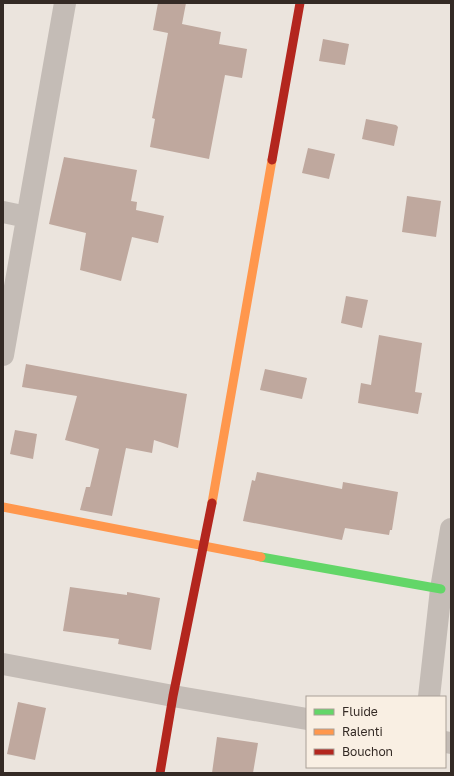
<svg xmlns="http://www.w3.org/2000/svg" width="454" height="776" font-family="'Golos Text',sans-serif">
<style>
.building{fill:#bfa89e}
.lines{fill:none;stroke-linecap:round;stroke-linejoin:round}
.street{stroke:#c4bcb6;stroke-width:22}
.fast{stroke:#63d668;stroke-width:9}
.slow{stroke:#ff974d;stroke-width:9}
.jam{stroke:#b3261e;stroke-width:9}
</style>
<rect width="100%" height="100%" fill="#ebe4dd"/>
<path class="building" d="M 158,3 L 186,3 L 182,24 L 221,32 L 219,44 L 247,49 L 242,78 L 225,75 L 209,159 L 150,147 L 155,119 L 152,118 L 168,33 L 153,30 Z
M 323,39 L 349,44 L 345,65 L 319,61 Z
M 366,119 L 396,125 L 398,127 L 394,146 L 362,139 Z
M 308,148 L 335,154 L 329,179 L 302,173 Z
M 64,157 L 137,170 L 131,201 L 137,202 L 136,210 L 164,216 L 158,243 L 132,237 L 121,281 L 80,270 L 86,233 L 49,224 Z
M 407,196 L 441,201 L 436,237 L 402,232 Z
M 346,296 L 368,300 L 362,328 L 341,323 Z
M 379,335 L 422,343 L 415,392 L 422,393 L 418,414 L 358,403 L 361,383 L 371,385 Z
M 26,364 L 187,394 L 178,448 L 154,440 L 152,453 L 126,448 L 112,516 L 80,510 L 86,487 L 90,487 L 99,449 L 65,440 L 77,396 L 22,387 Z
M 265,369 L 307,378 L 302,399 L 260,390 Z
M 15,430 L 37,434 L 33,459 L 10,454 Z
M 257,472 L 342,489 L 343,482 L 398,492 L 392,530 L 390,530 L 389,535 L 345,528 L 342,540 L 243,521 L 252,480 L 255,481 Z
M 70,587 L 127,595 L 127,592 L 160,598 L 151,650 L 118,644 L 119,639 L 63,631 Z
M 18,702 L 46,708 L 35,760 L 7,754 Z
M 217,737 L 258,743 L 253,773 L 212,773 Z"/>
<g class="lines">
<path class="street" d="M 3,212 L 27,217
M 3,355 L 65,3
M 3,664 L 173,696 L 307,719
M 429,697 L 441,589 L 451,529
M 445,742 L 451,743"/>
<path class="fast" d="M 261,557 L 441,589"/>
<path class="slow" d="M 212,503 L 272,160
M 3,507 L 261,557"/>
<path class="jam" d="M 272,160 L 300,3
M 160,773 L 173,696 L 212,503"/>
</g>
<rect width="454" height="776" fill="none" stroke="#342a25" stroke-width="8"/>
<rect x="306" y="696" width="140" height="72" fill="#f9efe3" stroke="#aaa097"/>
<rect x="314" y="709" width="20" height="6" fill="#63d668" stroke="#aaa097"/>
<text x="342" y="716" font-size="12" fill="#342a25">Fluide</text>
<rect x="314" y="729" width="20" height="6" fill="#ff974d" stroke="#aaa097"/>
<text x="342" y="736" font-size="12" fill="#342a25">Ralenti</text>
<rect x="314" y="749" width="20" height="6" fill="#b3261e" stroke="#aaa097"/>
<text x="342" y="756" font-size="12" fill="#342a25">Bouchon</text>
</svg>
